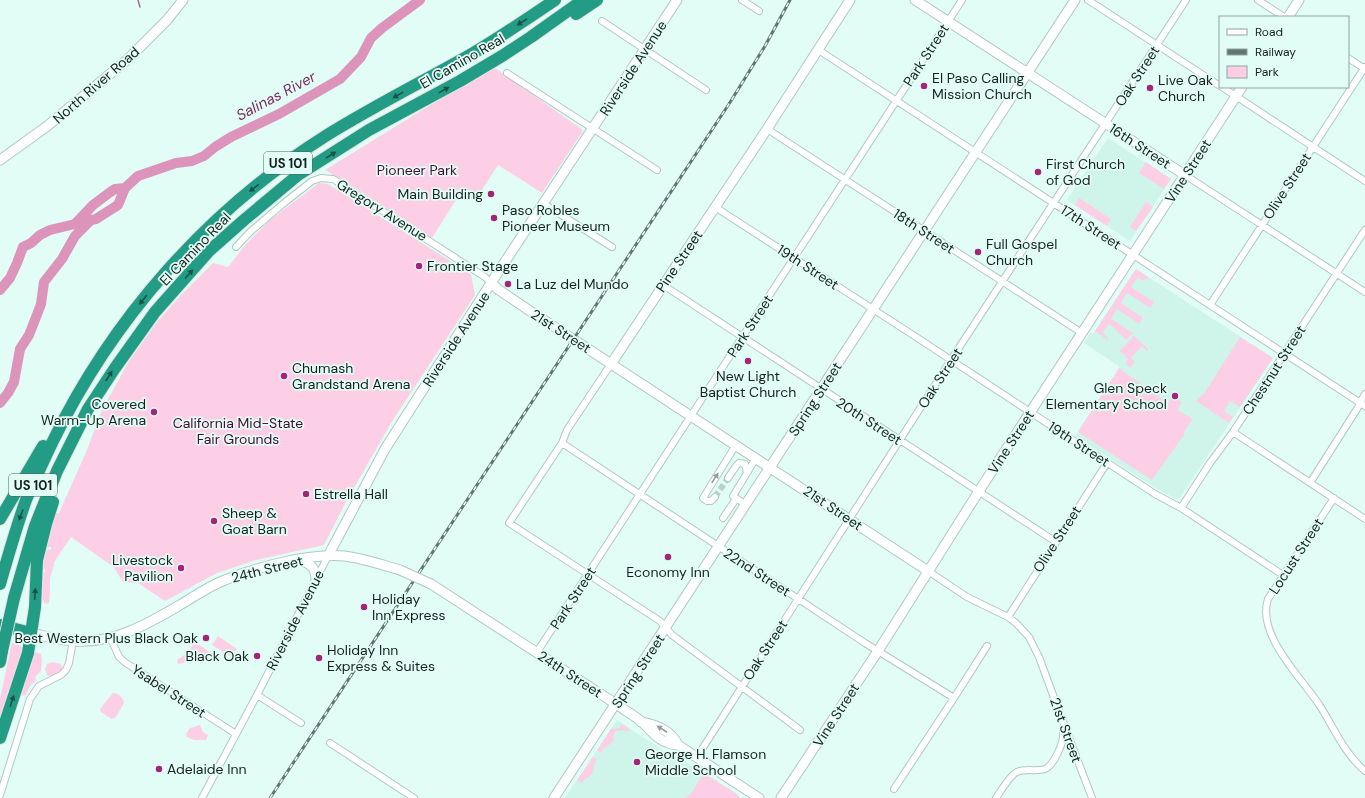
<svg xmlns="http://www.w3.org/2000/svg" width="1365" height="798" font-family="'DM Sans',sans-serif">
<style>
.built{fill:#cff4e9}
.green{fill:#fdcfe7}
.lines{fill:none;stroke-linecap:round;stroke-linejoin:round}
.stream{stroke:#a1728c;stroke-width:1.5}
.river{stroke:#dc94bb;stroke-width:10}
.street-tunnel{stroke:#b9d1ca;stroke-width:6;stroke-dasharray:6 3;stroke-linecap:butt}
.street-casing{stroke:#afc9c2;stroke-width:8}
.secondary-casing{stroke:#afc9c2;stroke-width:11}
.highway-casing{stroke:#e3e4e4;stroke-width:14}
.street{stroke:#fff;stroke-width:6}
.secondary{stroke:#fff;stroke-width:9}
.highway{stroke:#229c85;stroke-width:12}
.rail-casing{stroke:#64746f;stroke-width:3}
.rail{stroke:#e1fdf5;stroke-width:1.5;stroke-dasharray:4.5;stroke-linecap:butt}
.secondary-bridge-casing{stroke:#afc9c2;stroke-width:11;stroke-linecap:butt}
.highway-bridge-casing{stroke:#e3e4e4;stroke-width:14;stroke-linecap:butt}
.secondary-bridge{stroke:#fff;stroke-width:9}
.highway-bridge{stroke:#229c85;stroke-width:12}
.oneway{fill:#1b5247}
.oneway2{fill:#979b9a}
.poi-dot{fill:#a32577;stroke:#e1fdf5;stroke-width:1.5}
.labels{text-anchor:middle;stroke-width:3.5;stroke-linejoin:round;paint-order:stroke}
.shield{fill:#e1fdf5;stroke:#54635e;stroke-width:1}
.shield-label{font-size:13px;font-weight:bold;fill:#17211e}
.street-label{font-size:14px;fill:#17211e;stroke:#e1fdf5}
.poi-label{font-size:14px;fill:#17211e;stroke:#e1fdf5;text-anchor:start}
.park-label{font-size:14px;fill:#4a0a33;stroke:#e1fdf5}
.water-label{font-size:15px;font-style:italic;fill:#7f2b5e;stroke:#e1fdf5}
</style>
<rect width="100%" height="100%" fill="#e1fdf5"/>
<path class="built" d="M 1108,138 L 1171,179 L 1130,241 L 1067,200 Z
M 1136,269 L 1273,358 L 1179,499 L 1176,499 L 1159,490 L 1075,436 L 1119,368 L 1119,366 L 1084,343 L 1091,332 L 1093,334 Z
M 617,720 L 664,751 L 668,750 L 704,774 L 707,775 L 737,794 L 740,798 L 565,798 Z"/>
<path class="green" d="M 495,68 L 580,128 L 583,131 L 542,193 L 498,165 L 475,201 L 461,192 L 432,238 L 360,191 L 325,170 L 445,96 Z
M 1146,162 L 1171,179 L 1164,189 L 1139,173 Z
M 319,183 L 328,184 L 471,274 L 475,295 L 391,423 L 347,500 L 324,545 L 256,560 L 217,573 L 165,601 L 135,581 L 134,583 L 123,582 L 114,568 L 115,568 L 71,537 L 54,562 C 54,568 51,573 50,579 C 50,586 50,595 49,603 L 45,604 L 42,598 L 43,586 L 41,584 L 42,580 L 44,577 L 43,575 L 45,571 L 43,565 L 45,552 L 48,549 L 51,550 L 51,547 L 47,547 L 54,513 L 59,513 L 87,450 L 101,412 L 129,361 L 157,322 L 181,295 L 213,263 L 228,267 L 246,244 L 270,220 Z
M 1079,198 L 1111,219 L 1107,226 L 1075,205 Z
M 1146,202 L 1153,207 L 1136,231 L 1130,227 Z
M 1136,269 L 1148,277 L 1146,280 L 1145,279 L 1143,281 L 1138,277 L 1131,287 L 1154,302 L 1150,308 L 1127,293 L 1121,303 L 1143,318 L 1139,324 L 1117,309 L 1111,319 L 1133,333 L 1126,340 L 1110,324 L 1102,332 L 1108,338 L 1107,340 L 1095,331 Z
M 1134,336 L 1148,349 L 1147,351 L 1142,346 L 1131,358 L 1135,362 L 1130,368 L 1126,363 L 1128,359 L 1125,357 L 1126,356 L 1119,351 Z
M 1240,337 L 1273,358 L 1240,407 L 1230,401 L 1224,411 L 1233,417 L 1229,423 L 1196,401 L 1205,392 Z
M 1119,368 L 1168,404 L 1173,396 L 1182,402 L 1177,410 L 1193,419 L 1185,430 L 1184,435 L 1152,480 L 1078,432 Z
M 218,636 L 237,649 L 231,657 L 212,645 Z
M 12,642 L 21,646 L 23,652 L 0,726 L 0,699 Z
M 195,642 L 208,651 L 213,652 L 214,656 C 205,665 202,664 191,658 L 183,663 L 178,664 L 177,660 L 187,653 Z
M 35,652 L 41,654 L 42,660 L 41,671 L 36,676 L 35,682 L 30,686 L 26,695 L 20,696 L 19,693 L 21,686 L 25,684 L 24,679 L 27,677 C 25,669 29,658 35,652 Z
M 52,662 L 61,664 L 62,667 L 62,672 L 51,677 L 47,675 L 45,669 L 47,664 Z
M 113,693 C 118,693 123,697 124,703 L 116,717 L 112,719 L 101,712 L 100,709 Z
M 622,724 L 630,730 L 630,731 L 622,730 L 616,731 L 614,734 L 613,742 L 603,749 L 601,753 L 597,750 L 611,729 L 619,728 Z
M 200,725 L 203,732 L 208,735 L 206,740 L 194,740 L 187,737 L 186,734 L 190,728 Z
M 593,757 L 597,759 C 593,764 595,770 591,775 C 588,779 584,778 582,783 L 577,780 Z
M 705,774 L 737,794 L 740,798 L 684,798 C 694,795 697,780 705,774 Z"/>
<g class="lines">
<path class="stream" d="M 138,0 L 140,7"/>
<path class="river" d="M 0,290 L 10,278 L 17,263 L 23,247 L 31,243 L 40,235 L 50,230 L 75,224 L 93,205 L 109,193 L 115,189 L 125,188
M 0,403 L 8,393 L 14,382 L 20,349 L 29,335 L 38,312 L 41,304 L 44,282 L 62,259 L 75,236 L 91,220 L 96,219 L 118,205 L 125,188 L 138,176 L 176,163 L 192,161 L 204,156 L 215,147 L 231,137 L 279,114 L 340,79 L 361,57 L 371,38 L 382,28 L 420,0"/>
<path class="street-tunnel" d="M 715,497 L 728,478"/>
<g class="street-casing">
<path id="street" d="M 742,0 L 759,11
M 1088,0 L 1220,86
M 1258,0 L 1284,17
M 602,21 L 706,90
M 817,49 L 1365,406
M 1348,58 L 1365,69
M 507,73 L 657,170
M 1222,87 L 1365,181
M 767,129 L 1082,333
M 1185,175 L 1365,292
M 544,204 L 612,247
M 715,207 L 913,335 L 1155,494 L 1181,508 L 1283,575
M 236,247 L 250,232 L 284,203 L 312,181 L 321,178 L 333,179 L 485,277 L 491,283
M 663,285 L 1056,542
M 1210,305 L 1365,67
M 611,364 L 567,430 L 562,443 L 509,523 L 660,621 L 672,635 L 800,730
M 1233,432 L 1365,519
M 562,443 L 865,643 L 954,698
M 747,473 L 756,458
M 728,478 L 736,466 L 739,463 L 745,464 L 747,473 L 733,496 L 746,505
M 1310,483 L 1357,409 L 1360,403 L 1365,394
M 715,497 L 711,501 L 707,501 L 703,498 L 736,445
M 1334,498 L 1268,599 C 1256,635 1302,678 1320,706 C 1334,728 1344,753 1365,771
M 1181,508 L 1210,463 L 1233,432 L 1365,230
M 723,518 L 736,499
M 928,571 L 967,597 L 1008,617 L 1016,623 L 1029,637 L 1039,657 L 1063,722 L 1092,798
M 1008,617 L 1107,463
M 111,639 L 119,657 L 126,663 L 236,734
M 537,652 L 962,0
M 257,695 L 301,723
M 330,743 L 414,798
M 697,757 L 951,360 L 1186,0
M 894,789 L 954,698 L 987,646
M 0,795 L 30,699 L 39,686 L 61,675 L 66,670 L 69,663 L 73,641
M 202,798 L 257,695 L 328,556
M 996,798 C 1001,791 1010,775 1017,772 C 1026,768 1036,772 1045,769 C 1053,766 1062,746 1063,737 C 1063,735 1063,731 1063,728"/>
</g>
<g class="secondary-casing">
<path id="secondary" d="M 915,0 L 1185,175
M 1288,17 L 1299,0
M 0,160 L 46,127 L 127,60 L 167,20 L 183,0
M 491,283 L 499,290 L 530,311 L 928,571
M 611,364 L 767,129 L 850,0
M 328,556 L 385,449 L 491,283 L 677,0
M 300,560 C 311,564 316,568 316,580
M 431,584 L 616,704 C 624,710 634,715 642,722 C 653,733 661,744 678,745
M 31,633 C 45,636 58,640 73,641 C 113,644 146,625 180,605 C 195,596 209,586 225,580 C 257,567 310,553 344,556 C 363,558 382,565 400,570
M 641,722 C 656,725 671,730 678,745 L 759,798
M 554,798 L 1075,0
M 781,798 L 878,651 L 979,491 L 1242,87"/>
</g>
<g class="highway-casing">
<path id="highway" d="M 576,14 L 597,0
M 0,519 L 43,446
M 0,584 C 8,556 16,528 26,500 C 34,481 43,462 52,443 C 112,319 207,211 324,137 C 372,107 422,82 470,55 C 499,38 527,19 555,0
M 14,598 L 35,526 L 57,471 L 88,409 L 115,368 L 155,312 L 209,251 L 244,220 L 298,175 L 369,130 L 460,81 L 502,56 L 531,37 L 583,0
M 0,625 L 31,633
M 0,662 L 2,651
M 0,738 L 28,653 L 35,607 L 37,560 L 46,524 L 53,502"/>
</g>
<use href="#street" class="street"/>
<use href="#secondary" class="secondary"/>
<use href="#highway" class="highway"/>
<g class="rail-casing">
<path id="rail" d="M 270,798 L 729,104 L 765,46 L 790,0"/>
</g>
<use href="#rail" class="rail"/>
<g class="secondary-bridge-casing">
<path id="secondary-bridge" d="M 400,570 L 431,584"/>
</g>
<g class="highway-bridge-casing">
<path id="highway-bridge" d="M 2,651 L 14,598"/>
</g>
<use href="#secondary-bridge" class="secondary-bridge"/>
<use href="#highway-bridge" class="highway-bridge"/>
</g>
<defs><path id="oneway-solid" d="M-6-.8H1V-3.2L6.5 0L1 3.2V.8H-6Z"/></defs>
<g class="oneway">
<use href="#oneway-solid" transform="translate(522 22) rotate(148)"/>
<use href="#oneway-solid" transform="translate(444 90) rotate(-29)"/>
<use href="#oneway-solid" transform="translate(398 95) rotate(151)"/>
<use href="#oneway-solid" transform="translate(331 155) rotate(-32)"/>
<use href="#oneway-solid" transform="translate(254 188) rotate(142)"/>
<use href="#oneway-solid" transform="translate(189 274) rotate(-48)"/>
<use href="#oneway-solid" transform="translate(143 300) rotate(128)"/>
<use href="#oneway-solid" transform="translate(109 376) rotate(-57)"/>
<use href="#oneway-solid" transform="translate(21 515) rotate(110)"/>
<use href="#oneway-solid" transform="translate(35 594) rotate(-86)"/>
<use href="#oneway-solid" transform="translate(12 701) rotate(-72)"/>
</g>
<g class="oneway2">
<use href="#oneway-solid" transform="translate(715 478) rotate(-57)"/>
<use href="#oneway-solid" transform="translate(662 729) rotate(-147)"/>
</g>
<g class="poi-dot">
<circle cx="924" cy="86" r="4"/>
<circle cx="1150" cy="88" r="4"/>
<circle cx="1038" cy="172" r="4"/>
<circle cx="491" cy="194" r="4"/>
<circle cx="494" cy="218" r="4"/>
<circle cx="978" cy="252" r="4"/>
<circle cx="419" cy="266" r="4"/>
<circle cx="508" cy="284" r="4"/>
<circle cx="748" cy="361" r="4"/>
<circle cx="284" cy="376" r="4"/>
<circle cx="1175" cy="396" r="4"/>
<circle cx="154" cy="412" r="4"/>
<circle cx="306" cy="494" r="4"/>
<circle cx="214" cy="521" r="4"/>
<circle cx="668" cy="557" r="4"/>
<circle cx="181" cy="568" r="4"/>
<circle cx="364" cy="607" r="4"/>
<circle cx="206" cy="638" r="4"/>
<circle cx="257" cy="656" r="4"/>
<circle cx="319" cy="658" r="4"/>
<circle cx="637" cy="762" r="4"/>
<circle cx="159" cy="769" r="4"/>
</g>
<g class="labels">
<g class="shield">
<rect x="264" y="152" width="48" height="22" rx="3"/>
<rect x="9" y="474" width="48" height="22" rx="3"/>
</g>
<g class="shield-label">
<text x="288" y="168">US 101</text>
<text x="33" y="490">US 101</text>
</g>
<g class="street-label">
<text transform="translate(926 55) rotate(-57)" y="5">Park Street</text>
<text transform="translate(462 61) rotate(-30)" y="5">El Camino Real</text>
<text transform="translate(633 68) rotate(-57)" y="5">Riverside Avenue</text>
<text transform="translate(1137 76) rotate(-57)" y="5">Oak Street</text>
<text transform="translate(96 85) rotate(-41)" y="5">North River Road</text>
<text transform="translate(1140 146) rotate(33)" y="5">16th Street</text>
<text transform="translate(1188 171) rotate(-57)" y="5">Vine Street</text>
<text transform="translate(1287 186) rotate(-57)" y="5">Olive Street</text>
<text transform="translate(382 210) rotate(32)" y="5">Gregory Avenue</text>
<text transform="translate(1091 227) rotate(33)" y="5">17th Street</text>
<text transform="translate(924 231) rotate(33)" y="5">18th Street</text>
<text transform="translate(195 249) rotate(-46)" y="5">El Camino Real</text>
<text transform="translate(679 261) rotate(-56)" y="5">Pine Street</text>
<text transform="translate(808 267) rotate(33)" y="5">19th Street</text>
<text transform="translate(750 326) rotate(-57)" y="5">Park Street</text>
<text transform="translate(561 331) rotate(33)" y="5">21st Street</text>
<text transform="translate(456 339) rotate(-57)" y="5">Riverside Avenue</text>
<text transform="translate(1274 370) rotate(-57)" y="5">Chestnut Street</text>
<text transform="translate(940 378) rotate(-57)" y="5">Oak Street</text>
<text transform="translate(815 399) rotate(-57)" y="5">Spring Street</text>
<text transform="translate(869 421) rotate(33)" y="5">20th Street</text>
<text transform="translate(1011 442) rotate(-57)" y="5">Vine Street</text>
<text transform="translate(1079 444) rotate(33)" y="5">19th Street</text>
<text transform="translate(833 508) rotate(34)" y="5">21st Street</text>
<text transform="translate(1057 539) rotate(-57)" y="5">Olive Street</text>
<text transform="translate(1296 556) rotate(-57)" y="5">Locust Street</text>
<text transform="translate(267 569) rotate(-14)" y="5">24th Street</text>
<text transform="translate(757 572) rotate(33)" y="5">22nd Street</text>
<text transform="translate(573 598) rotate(-57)" y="5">Park Street</text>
<text transform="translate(295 620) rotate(-63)" y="5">Riverside Avenue</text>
<text transform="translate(765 650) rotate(-57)" y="5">Oak Street</text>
<text transform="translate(638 671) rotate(-57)" y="5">Spring Street</text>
<text transform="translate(570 674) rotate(33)" y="5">24th Street</text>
<text transform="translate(169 691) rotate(33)" y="5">Ysabel Street</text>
<text transform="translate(836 715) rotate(-57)" y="5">Vine Street</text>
<text transform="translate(1066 730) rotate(70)" y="5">21st Street</text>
</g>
<g class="poi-label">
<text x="932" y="83">El Paso Calling<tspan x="932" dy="16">Mission Church</tspan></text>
<text x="1158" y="85">Live Oak<tspan x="1158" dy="16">Church</tspan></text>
<text x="1046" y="169">First Church<tspan x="1046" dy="16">of God</tspan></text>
<text x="483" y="199" text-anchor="end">Main Building</text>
<text x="502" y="215">Paso Robles<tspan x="502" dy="16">Pioneer Museum</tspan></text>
<text x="986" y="249">Full Gospel<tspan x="986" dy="16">Church</tspan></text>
<text x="427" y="271">Frontier Stage</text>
<text x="516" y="289">La Luz del Mundo</text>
<text x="292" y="373">Chumash<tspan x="292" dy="16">Grandstand Arena</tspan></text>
<text x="748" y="381" text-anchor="middle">New Light<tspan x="748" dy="16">Baptist Church</tspan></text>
<text x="1167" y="393" text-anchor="end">Glen Speck<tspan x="1167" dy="16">Elementary School</tspan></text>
<text x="146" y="409" text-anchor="end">Covered<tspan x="146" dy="16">Warm-Up Arena</tspan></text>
<text x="314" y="499">Estrella Hall</text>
<text x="222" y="518">Sheep &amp;<tspan x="222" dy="16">Goat Barn</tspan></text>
<text x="173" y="565" text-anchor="end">Livestock<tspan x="173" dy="16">Pavilion</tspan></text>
<text x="668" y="577" text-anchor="middle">Economy Inn</text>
<text x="372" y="604">Holiday<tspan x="372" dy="16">Inn Express</tspan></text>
<text x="198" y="643" text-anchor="end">Best Western Plus Black Oak</text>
<text x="327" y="655">Holiday Inn<tspan x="327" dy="16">Express &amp; Suites</tspan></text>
<text x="249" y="661" text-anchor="end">Black Oak</text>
<text x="645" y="759">George H. Flamson<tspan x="645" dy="16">Middle School</tspan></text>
<text x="167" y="774">Adelaide Inn</text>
</g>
<g class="park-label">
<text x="417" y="175">Pioneer Park</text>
<text x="238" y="428">California Mid-State<tspan x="238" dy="16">Fair Grounds</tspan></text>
</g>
<g class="water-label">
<text transform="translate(276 96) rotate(-28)" y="5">Salinas River</text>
</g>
</g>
<rect x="1219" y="16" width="130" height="72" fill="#e1fdf5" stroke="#90a59f"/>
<rect x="1227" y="29" width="20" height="6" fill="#ffffff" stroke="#90a59f"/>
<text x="1255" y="36" font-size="12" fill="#17211e">Road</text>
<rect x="1227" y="49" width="20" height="6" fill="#64746f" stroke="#90a59f"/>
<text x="1255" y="56" font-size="12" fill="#17211e">Railway</text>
<rect x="1227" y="66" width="20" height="12" fill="#fdcfe7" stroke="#90a59f"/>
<text x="1255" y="76" font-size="12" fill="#17211e">Park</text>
</svg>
